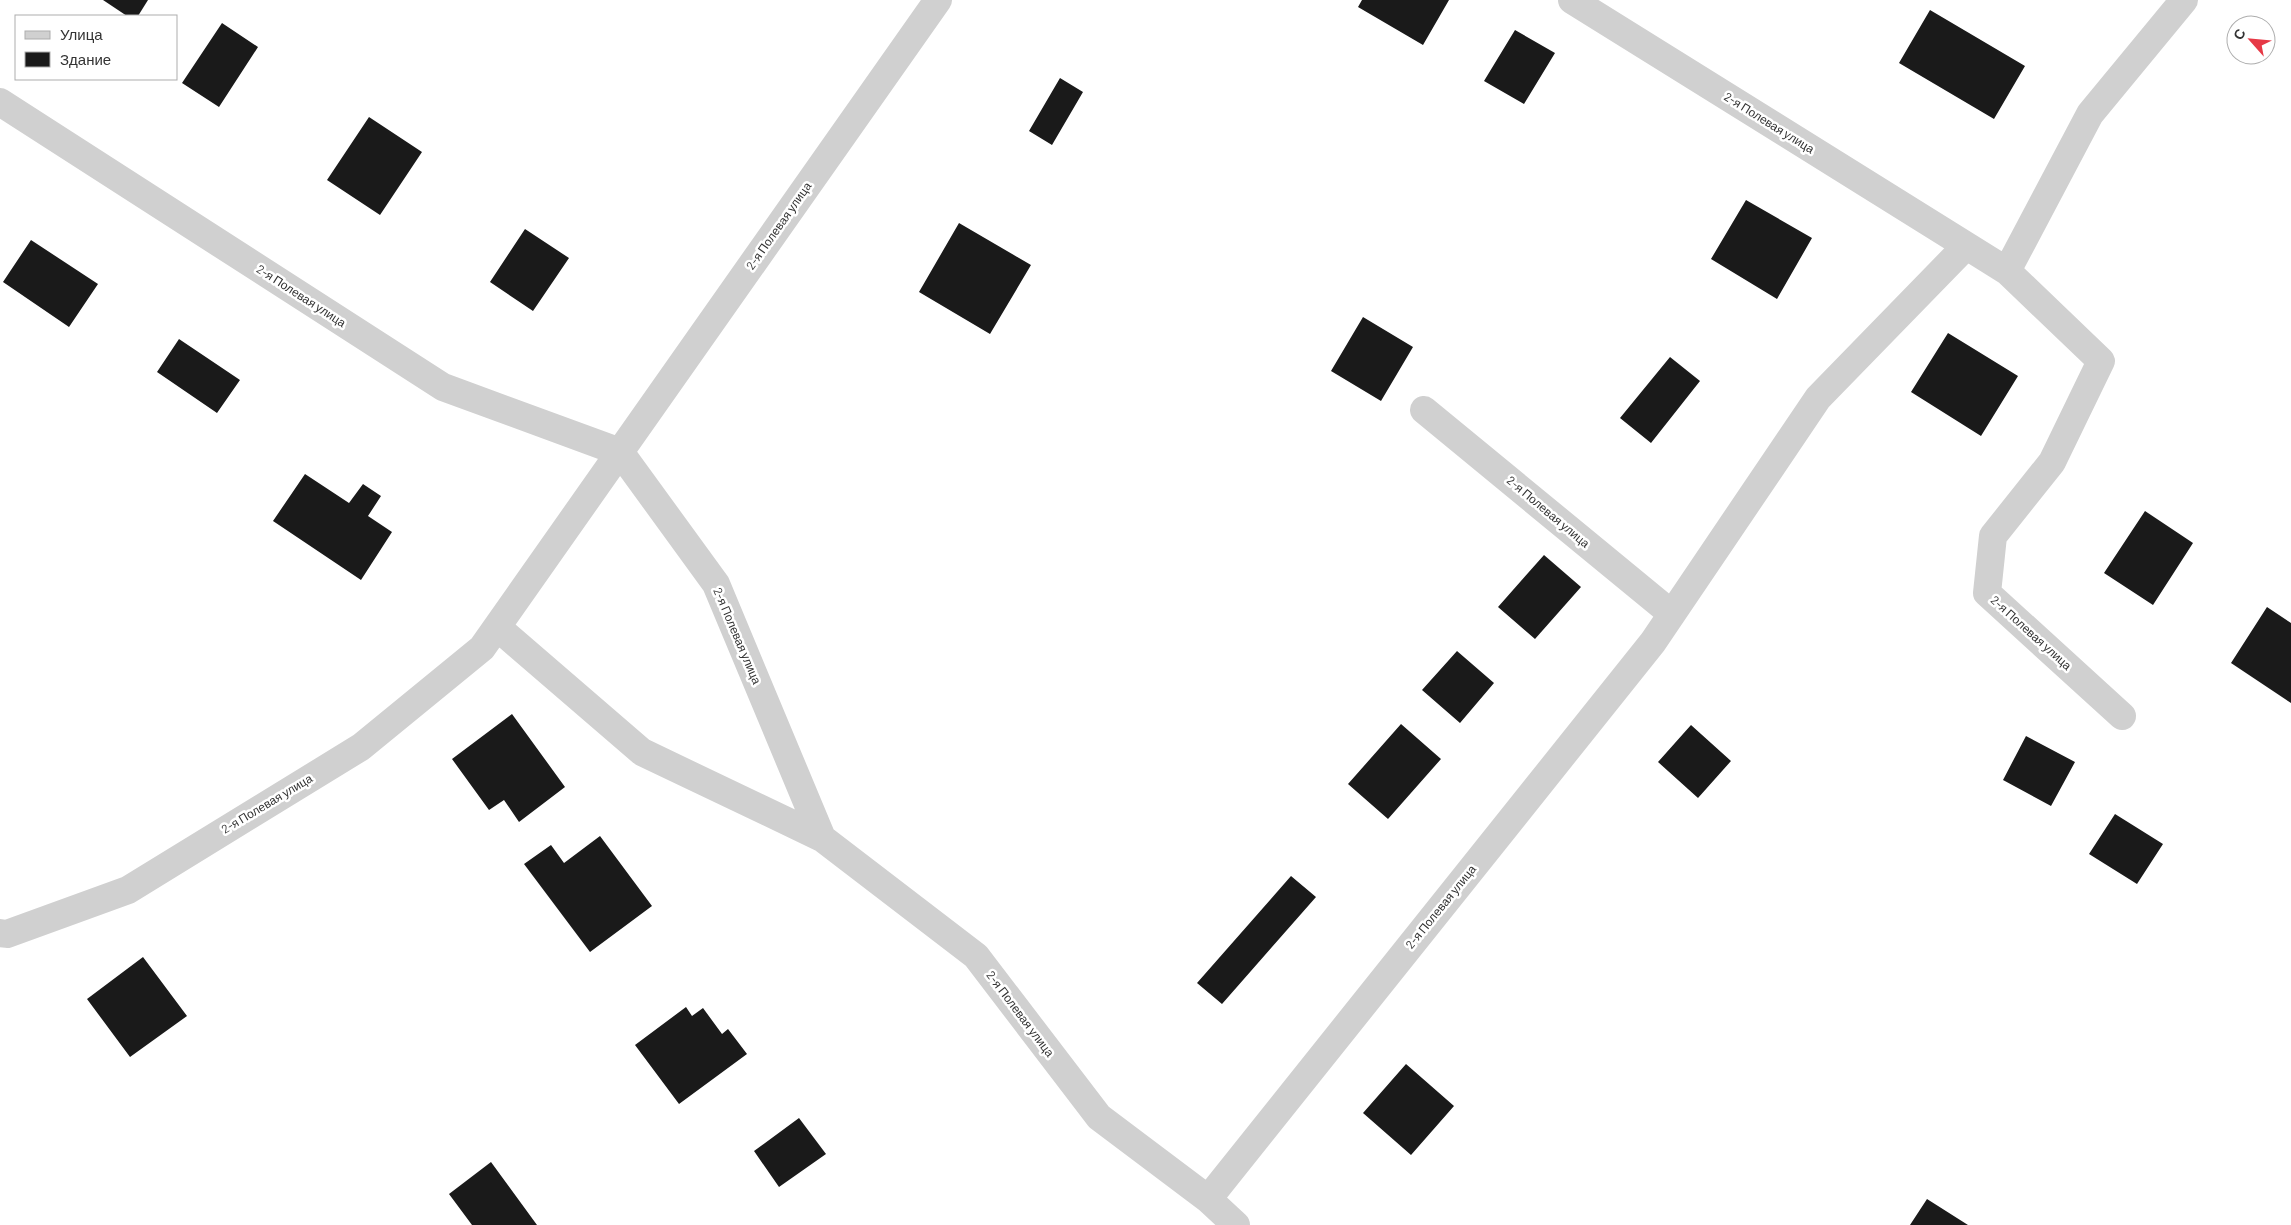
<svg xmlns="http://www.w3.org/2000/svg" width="2291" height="1225" font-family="Barlow,sans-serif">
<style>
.building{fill:#1a1a1a}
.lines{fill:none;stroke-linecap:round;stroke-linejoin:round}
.minor{stroke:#d0d0d0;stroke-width:28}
.labels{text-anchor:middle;stroke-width:5;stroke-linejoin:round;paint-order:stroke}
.street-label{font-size:12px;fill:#333;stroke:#fff}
</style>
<rect width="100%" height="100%" fill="#fff"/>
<path class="building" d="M 103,0 L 148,0 L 138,16 L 127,16 Z
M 1362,0 L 1449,0 L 1423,45 L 1358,7 Z
M 1930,10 L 2025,66 L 1994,119 L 1899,63 Z
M 222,23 L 258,47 L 219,107 L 182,83 Z
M 1515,30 L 1555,53 L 1524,104 L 1484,81 Z
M 1060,78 L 1083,92 L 1052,145 L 1029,131 Z
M 369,117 L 422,152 L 380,215 L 327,180 Z
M 1746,200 L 1812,238 L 1777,299 L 1711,259 Z
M 959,223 L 1031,265 L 990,334 L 919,292 Z
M 525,229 L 569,258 L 533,311 L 490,282 Z
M 31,240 L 98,284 L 69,327 L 3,282 Z
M 1363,317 L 1413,347 L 1381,401 L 1331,371 Z
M 1948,333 L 2018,376 L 1981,436 L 1911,392 Z
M 179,339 L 240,380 L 217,413 L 157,372 Z
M 1670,357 L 1700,381 L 1651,443 L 1620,418 Z
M 305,474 L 349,503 L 363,484 L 381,496 L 368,516 L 392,532 L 361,580 L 273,521 Z
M 2145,511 L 2193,543 L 2153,605 L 2104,573 Z
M 1544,555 L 1581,587 L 1535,639 L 1498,607 Z
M 2267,607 L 2291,623 L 2291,703 L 2231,663 Z
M 1457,651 L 1494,683 L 1460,723 L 1422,690 Z
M 512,714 L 565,787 L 519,822 L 504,800 L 489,810 L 452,759 Z
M 1401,724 L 1441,759 L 1388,819 L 1348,784 Z
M 1691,725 L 1731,761 L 1698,798 L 1658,762 Z
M 2026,736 L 2075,762 L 2051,806 L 2003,780 Z
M 2115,814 L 2163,844 L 2137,884 L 2089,854 Z
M 600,836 L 652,906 L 590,952 L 524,864 L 551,845 L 564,863 Z
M 1291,876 L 1316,897 L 1222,1004 L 1197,983 Z
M 143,957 L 187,1016 L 130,1057 L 87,999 Z
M 686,1007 L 692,1016 L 703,1008 L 722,1034 L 728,1029 L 747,1054 L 679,1104 L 635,1045 Z
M 1406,1064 L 1454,1106 L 1411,1155 L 1363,1113 Z
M 799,1118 L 826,1154 L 779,1187 L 754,1151 Z
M 491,1162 L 537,1225 L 472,1225 L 449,1194 Z
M 1927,1199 L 1968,1225 L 1910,1225 Z"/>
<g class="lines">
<path class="minor" d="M 1572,0 L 2007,271 L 2101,361 L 2052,462 L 1993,536 L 1987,593 L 2122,716
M 0,102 L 443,387 L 620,452 L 716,584 L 822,838
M 2007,271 L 2090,114 L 2184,0
M 1424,410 L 1672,614
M 497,627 L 642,752 L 822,838 L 976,956 L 1099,1117 L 1208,1199 L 1236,1225
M 0,933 L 7,934 L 128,890 L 361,747 L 482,648 L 938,0
M 1208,1199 L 1653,642 L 1818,398 L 1966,246"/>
</g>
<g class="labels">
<g class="street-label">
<text transform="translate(1769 123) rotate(32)" y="4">2-я Полевая улица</text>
<text transform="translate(779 226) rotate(-55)" y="4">2-я Полевая улица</text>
<text transform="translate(301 296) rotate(33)" y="4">2-я Полевая улица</text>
<text transform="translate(1548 512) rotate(40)" y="4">2-я Полевая улица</text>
<text transform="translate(2031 633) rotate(42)" y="4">2-я Полевая улица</text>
<text transform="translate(737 636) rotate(67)" y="4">2-я Полевая улица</text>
<text transform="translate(267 804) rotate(-31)" y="4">2-я Полевая улица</text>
<text transform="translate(1441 907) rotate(-51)" y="4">2-я Полевая улица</text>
<text transform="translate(1020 1014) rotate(53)" y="4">2-я Полевая улица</text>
</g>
</g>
<rect x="15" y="15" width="162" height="65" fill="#ffffff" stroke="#adadad"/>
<rect x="25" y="31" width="25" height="8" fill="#d0d0d0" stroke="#adadad"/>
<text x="60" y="40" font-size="15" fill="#333333">Улица</text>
<rect x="25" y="52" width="25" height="15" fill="#1a1a1a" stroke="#adadad"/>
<text x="60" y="65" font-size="15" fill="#333333">Здание</text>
<g transform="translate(2251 40) rotate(297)"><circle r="24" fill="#ffffff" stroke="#adadad"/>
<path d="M0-4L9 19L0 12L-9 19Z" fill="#e63946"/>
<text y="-8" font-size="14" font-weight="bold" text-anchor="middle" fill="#333333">С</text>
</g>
</svg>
